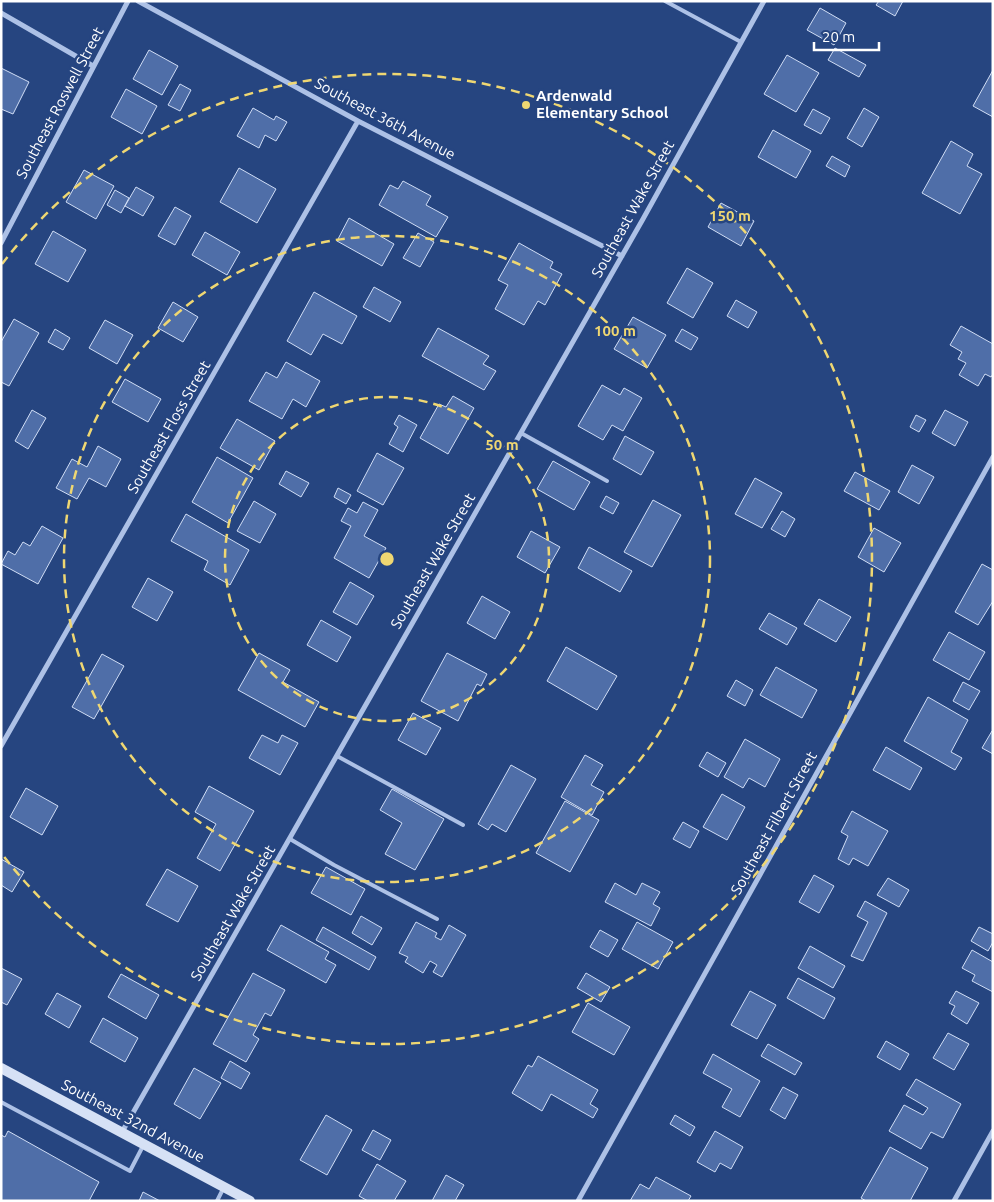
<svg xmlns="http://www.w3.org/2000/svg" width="994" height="1202" font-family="Ubuntu,sans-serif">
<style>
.building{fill:#4f6ea8;stroke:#d0ddf5}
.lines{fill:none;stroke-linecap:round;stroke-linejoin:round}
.lane{stroke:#adc1e6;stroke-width:4}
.street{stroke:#adc1e6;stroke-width:5}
.secondary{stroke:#d6e1f5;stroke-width:10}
.ring{fill:none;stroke:#efd772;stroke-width:2.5;stroke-dasharray:9 6}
.poi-dot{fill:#efd772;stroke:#264580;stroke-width:2}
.labels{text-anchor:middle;stroke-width:5;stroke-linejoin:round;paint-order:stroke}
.poi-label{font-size:15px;font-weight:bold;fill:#fff;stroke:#264580;text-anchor:start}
.street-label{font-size:15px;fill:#fff;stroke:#264580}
.centre{fill:#efd772;stroke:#264580;stroke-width:2.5}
.ring-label{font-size:15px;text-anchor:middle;font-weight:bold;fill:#efd772;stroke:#264580;stroke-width:5;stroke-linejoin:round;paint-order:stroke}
</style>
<rect width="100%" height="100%" fill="#264580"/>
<path class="building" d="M 879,1 L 903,1 L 895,16 L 876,5 Z
M 820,8 L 846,23 L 834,45 L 807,30 Z
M 835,48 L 866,65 L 859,77 L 828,60 Z
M 149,50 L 178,66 L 162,95 L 133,79 Z
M 787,55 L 819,73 L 796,112 L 764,94 Z
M 1,68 L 29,82 L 13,114 L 1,109 Z
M 993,70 L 993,117 L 973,106 Z
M 180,84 L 191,90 L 180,111 L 168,105 Z
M 126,89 L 157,106 L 142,134 L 111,117 Z
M 253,108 L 274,120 L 276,116 L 287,122 L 276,141 L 265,135 L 259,148 L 237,136 Z
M 864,108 L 879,117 L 862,147 L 847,138 Z
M 813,109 L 830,118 L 821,134 L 804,125 Z
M 773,130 L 811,151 L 796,178 L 758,157 Z
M 951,141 L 973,154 L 967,166 L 982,174 L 960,214 L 922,193 Z
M 832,156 L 850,166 L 845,177 L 826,166 Z
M 239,168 L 276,189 L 257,223 L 220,202 Z
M 84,170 L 114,186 L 96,219 L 66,202 Z
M 403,181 L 431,196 L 426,205 L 448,217 L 436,237 L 379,205 L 390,185 L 398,189 Z
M 136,187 L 154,197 L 143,216 L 125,206 Z
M 115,190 L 129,198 L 121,213 L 107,205 Z
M 721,203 L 754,221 L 741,246 L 708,227 Z
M 175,207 L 191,216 L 175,245 L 158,236 Z
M 349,218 L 394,244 L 382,266 L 337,241 Z
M 53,231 L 86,250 L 68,282 L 35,264 Z
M 205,232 L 240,252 L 227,275 L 192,255 Z
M 418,233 L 434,242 L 420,267 L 403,258 Z
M 519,243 L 553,262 L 550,268 L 562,274 L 545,305 L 538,301 L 524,325 L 495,309 L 508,285 L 498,280 Z
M 687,268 L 713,283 L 693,318 L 667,303 Z
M 374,287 L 401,302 L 390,322 L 363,307 Z
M 314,292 L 357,316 L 342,344 L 323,334 L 311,355 L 287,341 Z
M 736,300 L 757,312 L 748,328 L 727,316 Z
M 173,302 L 198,317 L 183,342 L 158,328 Z
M 633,317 L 666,335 L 647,368 L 614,349 Z
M 14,319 L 39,333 L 9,386 L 1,382 L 1,342 Z
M 105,320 L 133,335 L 117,364 L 89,348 Z
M 961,326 L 993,344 L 993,374 L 991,377 L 985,374 L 978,386 L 959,375 L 966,363 L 958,359 L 962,352 L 950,345 Z
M 438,328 L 489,356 L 483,364 L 496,371 L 484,390 L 422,356 Z
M 55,329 L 70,338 L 63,350 L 48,342 Z
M 682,329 L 698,338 L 691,350 L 675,341 Z
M 286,362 L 320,381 L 306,407 L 293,399 L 282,419 L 249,401 L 266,372 L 277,378 Z
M 125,379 L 161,399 L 148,422 L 112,402 Z
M 602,385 L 620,395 L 624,388 L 642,398 L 623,431 L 612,425 L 603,440 L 578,426 Z
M 453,396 L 474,408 L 448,454 L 420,438 L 439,404 L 446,407 Z
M 32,410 L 46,418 L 28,449 L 15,441 Z
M 945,410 L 968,422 L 955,446 L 932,433 Z
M 399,415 L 417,425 L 403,452 L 389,444 L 398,427 L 394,424 Z
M 916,415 L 926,420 L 919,432 L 910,427 Z
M 237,419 L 275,441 L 259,470 L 220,448 Z
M 625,436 L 654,452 L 641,475 L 613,459 Z
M 98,446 L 121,459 L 106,487 L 89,478 L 77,499 L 56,488 L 72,459 L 87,467 Z
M 377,453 L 404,468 L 383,505 L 357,491 Z
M 217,457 L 253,478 L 228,523 L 192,502 Z
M 553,461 L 590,482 L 574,510 L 537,489 Z
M 912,465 L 934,477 L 919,504 L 898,492 Z
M 286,471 L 309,483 L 301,497 L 279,484 Z
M 855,472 L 890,491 L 879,510 L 844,491 Z
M 755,478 L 782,493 L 762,528 L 735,514 Z
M 338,488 L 351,495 L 346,504 L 334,497 Z
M 606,496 L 619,503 L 613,514 L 600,507 Z
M 653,500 L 681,515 L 652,567 L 624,552 Z
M 254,501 L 276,514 L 260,543 L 237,531 Z
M 363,502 L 378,510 L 364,536 L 386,548 L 369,578 L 334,558 L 351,526 L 341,521 L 348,508 L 357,513 Z
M 782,511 L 795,519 L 785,537 L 771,529 Z
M 186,514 L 249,550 L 230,585 L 204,570 L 208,561 L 171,541 Z
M 42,526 L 63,538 L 38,584 L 1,564 L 8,551 L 15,555 L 23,542 L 30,546 Z
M 874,528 L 901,543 L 884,572 L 858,557 Z
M 531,531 L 560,547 L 545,573 L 517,557 Z
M 589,547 L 632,571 L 620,592 L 578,568 Z
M 982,564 L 993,570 L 993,601 L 978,625 L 955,612 Z
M 148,578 L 173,592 L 157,621 L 132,607 Z
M 350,582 L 374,596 L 357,625 L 333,612 Z
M 482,596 L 510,612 L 495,639 L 467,623 Z
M 819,599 L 851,617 L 836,642 L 804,624 Z
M 769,613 L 797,628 L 787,645 L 759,629 Z
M 321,620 L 351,637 L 337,662 L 307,645 Z
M 949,632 L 985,652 L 969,680 L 933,660 Z
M 566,647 L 617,676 L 597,710 L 547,681 Z
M 259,653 L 290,670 L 283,682 L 319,702 L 305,727 L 238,690 Z
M 447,653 L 487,674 L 481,686 L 477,684 L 458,721 L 421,701 Z
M 102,654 L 124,666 L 94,719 L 72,707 Z
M 776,667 L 817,690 L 802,718 L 760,695 Z
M 736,680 L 753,690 L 745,706 L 727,696 Z
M 963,682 L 980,691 L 969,710 L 953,701 Z
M 928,697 L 968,720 L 951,752 L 962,758 L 955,770 L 904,741 Z
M 413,713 L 441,728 L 426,755 L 398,740 Z
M 992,731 L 993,731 L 993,754 L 982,748 Z
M 262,735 L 278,743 L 282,735 L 298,743 L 280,775 L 249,758 Z
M 745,739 L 780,759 L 765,787 L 749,778 L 743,788 L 724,777 Z
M 886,747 L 922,768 L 910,790 L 873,770 Z
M 707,752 L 726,763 L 718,777 L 699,766 Z
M 585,755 L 603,765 L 591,785 L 604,792 L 592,815 L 561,797 Z
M 511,765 L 536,779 L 506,832 L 492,824 L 488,830 L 478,824 Z
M 209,786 L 254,811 L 220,871 L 197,858 L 216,824 L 195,812 Z
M 26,788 L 58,806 L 42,835 L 10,817 Z
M 392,789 L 444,819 L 415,870 L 385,854 L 402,823 L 380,810 Z
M 722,794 L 745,807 L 727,840 L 703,827 Z
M 565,801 L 599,820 L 570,872 L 536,853 Z
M 852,811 L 888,831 L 868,866 L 853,858 L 849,865 L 838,859 L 848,836 L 841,832 Z
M 683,822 L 699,831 L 690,848 L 673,839 Z
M 1,859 L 24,872 L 12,892 L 1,885 Z
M 326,867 L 365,889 L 351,915 L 311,893 Z
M 167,869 L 198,886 L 178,922 L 146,905 Z
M 814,875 L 834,886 L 819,913 L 799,902 Z
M 888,878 L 909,890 L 899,907 L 877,895 Z
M 615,883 L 636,895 L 642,883 L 660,892 L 653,904 L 660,908 L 651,926 L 605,902 Z
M 865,901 L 887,913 L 863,961 L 851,956 L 868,922 L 857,916 Z
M 361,916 L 382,928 L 372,945 L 352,933 Z
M 416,922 L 437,933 L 435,937 L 441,940 L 449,925 L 466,935 L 442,977 L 433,972 L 437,965 L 430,961 L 423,973 L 405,962 L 408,957 L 399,953 Z
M 637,922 L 673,942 L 658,969 L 622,949 Z
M 281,925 L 329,952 L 325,959 L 336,965 L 326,983 L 267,950 Z
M 323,927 L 376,957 L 369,970 L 316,940 Z
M 979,927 L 993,934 L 993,942 L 988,951 L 971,941 Z
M 600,930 L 618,940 L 608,957 L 590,947 Z
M 810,946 L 845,966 L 833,988 L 798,968 Z
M 972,950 L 993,962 L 993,992 L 972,981 L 975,975 L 962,968 Z
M 1,968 L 22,979 L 7,1005 L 1,1002 Z
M 253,973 L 285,990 L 271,1016 L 265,1013 L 253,1035 L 259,1039 L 246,1062 L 213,1044 Z
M 586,973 L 610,987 L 601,1002 L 577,988 Z
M 121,974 L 159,995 L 146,1019 L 108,997 Z
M 798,978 L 835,998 L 824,1019 L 787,998 Z
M 750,991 L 776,1005 L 757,1039 L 731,1025 Z
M 956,991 L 979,1003 L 967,1024 L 951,1014 L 955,1006 L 949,1003 Z
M 57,993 L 81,1006 L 69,1028 L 45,1014 Z
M 588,1003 L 630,1027 L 614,1055 L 572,1032 Z
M 103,1018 L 138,1038 L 125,1062 L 90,1042 Z
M 948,1033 L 969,1044 L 954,1070 L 933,1058 Z
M 886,1041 L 909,1054 L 900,1070 L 877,1057 Z
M 768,1044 L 802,1063 L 795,1075 L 761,1056 Z
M 713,1054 L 760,1081 L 740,1117 L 722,1107 L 732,1089 L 703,1073 Z
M 538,1056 L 598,1090 L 590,1104 L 598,1109 L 593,1118 L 551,1094 L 542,1111 L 512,1093 L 528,1065 L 532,1067 Z
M 230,1061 L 250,1073 L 241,1089 L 221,1078 Z
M 194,1068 L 221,1083 L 200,1119 L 174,1104 Z
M 916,1079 L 961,1104 L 943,1138 L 931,1132 L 921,1149 L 889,1131 L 904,1105 L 923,1115 L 928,1108 L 906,1095 Z
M 783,1087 L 798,1095 L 785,1119 L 770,1110 Z
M 326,1115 L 352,1130 L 327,1175 L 300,1160 Z
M 675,1115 L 695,1127 L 690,1136 L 670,1124 Z
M 373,1130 L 391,1140 L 380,1160 L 362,1150 Z
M 8,1131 L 99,1182 L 89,1201 L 1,1201 L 1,1135 L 5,1137 Z
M 715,1131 L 743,1147 L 731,1169 L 720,1163 L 715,1172 L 697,1162 Z
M 890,1147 L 928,1168 L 910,1201 L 866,1201 L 861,1198 Z
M 377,1164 L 406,1181 L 394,1201 L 368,1201 L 359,1196 Z
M 446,1175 L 464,1185 L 455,1201 L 432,1201 Z
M 656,1177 L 691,1196 L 688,1201 L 630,1201 L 640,1184 L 649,1189 Z
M 143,1192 L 160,1201 L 139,1201 Z"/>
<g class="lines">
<path class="lane" d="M 665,1 L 741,42
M 521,433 L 607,481
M 337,756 L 463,825
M 290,839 L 334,865 L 437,919
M 1,1102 L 130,1171 L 144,1144
M 217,1201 L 224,1187"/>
<path class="street" d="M 138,1 L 358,121 L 622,256
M 1,13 L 93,66
M 1,243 L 128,1
M 1,746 L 358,121
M 122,1132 L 643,219 L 764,1
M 578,1201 L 993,457
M 954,1201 L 993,1131"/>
<path class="secondary" d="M 1,1068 L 250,1201"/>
</g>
<g class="ring">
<circle cx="387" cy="559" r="162"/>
<circle cx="387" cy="559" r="323"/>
<path d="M2 264A485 485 0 1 1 2 854"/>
</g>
<circle class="poi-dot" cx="526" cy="105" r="5"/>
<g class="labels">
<g class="poi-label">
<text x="536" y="101">Ardenwald<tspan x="536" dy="17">Elementary School</tspan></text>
</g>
<g class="street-label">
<text transform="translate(60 103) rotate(-62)" y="5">Southeast Roswell Street</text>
<text transform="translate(385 119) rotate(28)" y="5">Southeast 36th Avenue</text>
<text transform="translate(633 209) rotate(-61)" y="5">Southeast Wake Street</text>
<text transform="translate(169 427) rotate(-60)" y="5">Southeast Floss Street</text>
<text transform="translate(433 561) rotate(-60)" y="5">Southeast Wake Street</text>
<text transform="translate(774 823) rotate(-61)" y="5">Southeast Filbert Street</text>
<text transform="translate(233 913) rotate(-60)" y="5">Southeast Wake Street</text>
<text transform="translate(133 1121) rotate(28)" y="5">Southeast 32nd Avenue</text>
</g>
</g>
<circle cx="387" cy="559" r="8" class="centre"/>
<g class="ring-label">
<text x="730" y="221">150 m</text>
<text x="615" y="336">100 m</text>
<text x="502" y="450">50 m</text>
</g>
<rect width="994" height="1202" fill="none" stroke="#ffffff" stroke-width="5"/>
<path d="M814 42v8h65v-8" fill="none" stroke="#ffffff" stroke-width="2.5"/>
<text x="822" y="42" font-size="15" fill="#ffffff" stroke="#264580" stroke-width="4" paint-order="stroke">20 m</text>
</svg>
